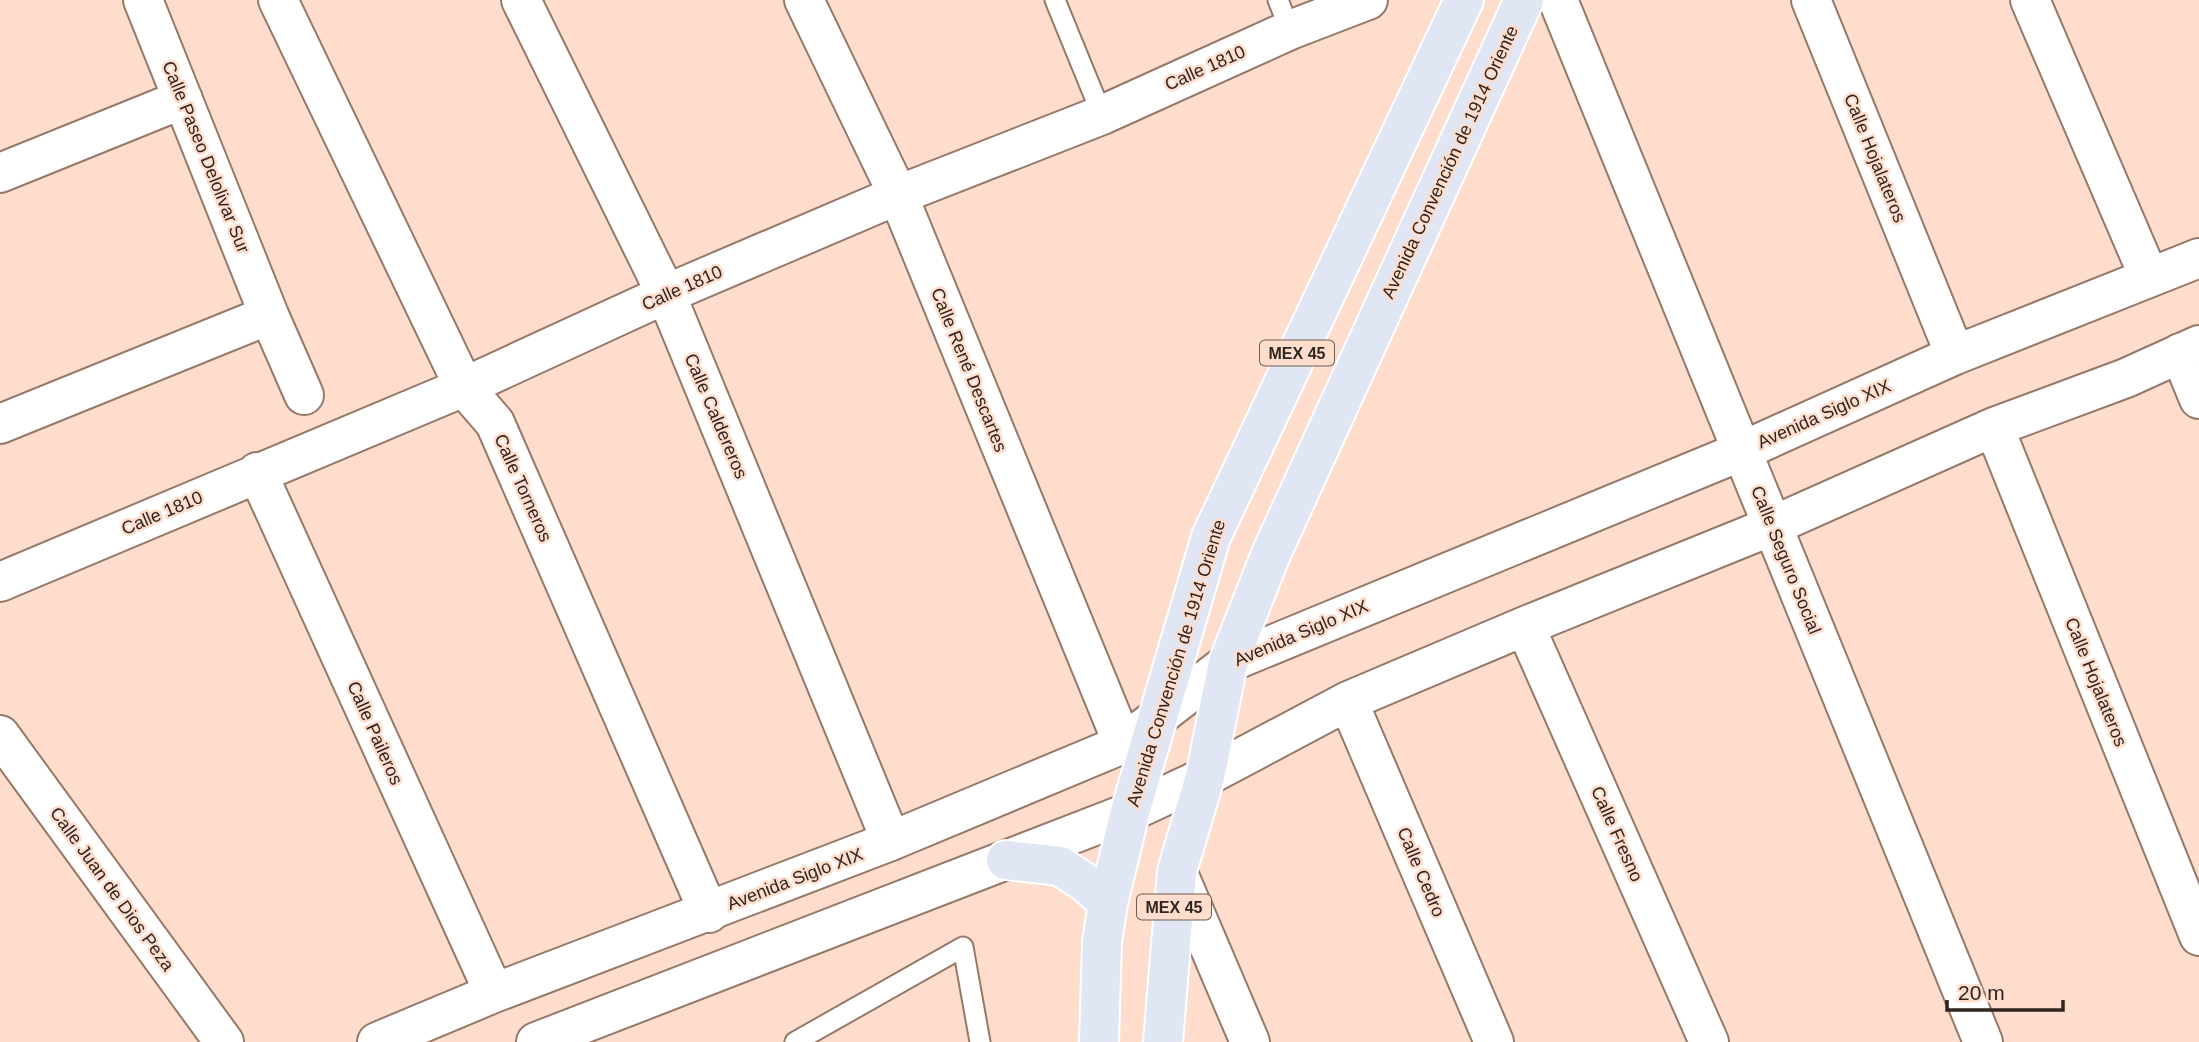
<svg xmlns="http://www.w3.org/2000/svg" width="2199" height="1042" font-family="Arial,sans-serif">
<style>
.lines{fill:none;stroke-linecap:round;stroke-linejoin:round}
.service-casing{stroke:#967869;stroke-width:23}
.minor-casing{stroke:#967869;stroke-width:42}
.primary-casing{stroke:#fff;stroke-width:42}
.service{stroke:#fff;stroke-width:19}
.minor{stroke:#fff;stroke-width:38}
.primary{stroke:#e0e6f4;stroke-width:38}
.labels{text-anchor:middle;stroke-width:5;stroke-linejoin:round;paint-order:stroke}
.shield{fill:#ffddcd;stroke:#6f5c53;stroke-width:2}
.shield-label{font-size:16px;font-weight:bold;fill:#31251f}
.street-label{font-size:18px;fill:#31251f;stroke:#ffddcd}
</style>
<rect width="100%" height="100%" fill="#ffddcd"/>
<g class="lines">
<g class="service-casing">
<path id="service" d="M 1055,0 L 1102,115
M 1278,0 L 1290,30
M 795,1042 L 963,947 L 980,1042"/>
</g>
<g class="minor-casing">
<path id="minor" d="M 143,0 L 269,315 L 304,395
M 278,0 L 464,387 L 495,423 L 709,913
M 521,0 L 666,294 L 891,841
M 804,0 L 898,195 L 1123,744
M 1558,0 L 1983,1042
M 1811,0 L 1955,355
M 2030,0 L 2149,277
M 0,173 L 183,99
M 2180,353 L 2199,399
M 0,424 L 269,315
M 1994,427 L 2199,936
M 257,472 L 494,993
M 0,582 L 464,387 L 666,294 L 898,195 L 1102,115 L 1290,30 L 1368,0
M 1525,626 L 1709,1042
M 1348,701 L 1494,1042
M 0,735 L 224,1042
M 1177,871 L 1250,1042
M 377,1042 L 494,993 L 891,841 L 1123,744 L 1228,663 L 1742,451 L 1955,355 L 2199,258
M 536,1042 L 1130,812 L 1205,777 L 1348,701 L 1525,626 L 1772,526 L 1994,427 L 2126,378 L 2199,345"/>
</g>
<g class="primary-casing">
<path id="primary" d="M 1006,860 L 1060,866 L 1087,884 L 1108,903
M 1099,1042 L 1102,942 L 1108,903 L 1130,812 L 1211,537 L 1464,0
M 1163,1042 L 1177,871 L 1205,777 L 1228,663 L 1271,554 L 1524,0"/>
</g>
<use href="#service" class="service"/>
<use href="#minor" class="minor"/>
<use href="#primary" class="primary"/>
</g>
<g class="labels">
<g class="shield">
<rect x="1260" y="340.5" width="74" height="25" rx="5"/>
<rect x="1137" y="894.5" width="74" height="25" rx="5"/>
</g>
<g class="shield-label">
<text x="1297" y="359">MEX 45</text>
<text x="1174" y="913">MEX 45</text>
</g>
<g class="street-label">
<text transform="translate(1205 68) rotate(-24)" y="6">Calle 1810</text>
<text transform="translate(206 157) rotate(68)" y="6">Calle Paseo Delolivar Sur</text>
<text transform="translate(1875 158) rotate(68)" y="6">Calle Hojalateros</text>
<text transform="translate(1450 162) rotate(-65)" y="6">Avenida Convención de 1914 Oriente</text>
<text transform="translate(682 288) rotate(-24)" y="6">Calle 1810</text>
<text transform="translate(969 370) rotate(68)" y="6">Calle René Descartes</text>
<text transform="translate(1824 414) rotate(-24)" y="6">Avenida Siglo XIX</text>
<text transform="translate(716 416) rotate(67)" y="6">Calle Caldereros</text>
<text transform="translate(523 488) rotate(66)" y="6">Calle Torneros</text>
<text transform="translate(162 513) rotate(-23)" y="6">Calle 1810</text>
<text transform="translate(1786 560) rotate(68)" y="6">Calle Seguro Social</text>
<text transform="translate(1301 633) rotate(-23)" y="6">Avenida Siglo XIX</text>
<text transform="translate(1176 663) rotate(-73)" y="6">Avenida Convención de 1914 Oriente</text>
<text transform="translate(2096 682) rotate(68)" y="6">Calle Hojalateros</text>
<text transform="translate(375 733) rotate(66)" y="6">Calle Paileros</text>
<text transform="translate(1617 834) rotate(66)" y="6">Calle Fresno</text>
<text transform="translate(1421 872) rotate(67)" y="6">Calle Cedro</text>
<text transform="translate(795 879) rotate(-21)" y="6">Avenida Siglo XIX</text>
<text transform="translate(112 889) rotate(54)" y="6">Calle Juan de Dios Peza</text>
</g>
</g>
<path d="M1947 1000v10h116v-10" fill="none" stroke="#31251f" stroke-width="3.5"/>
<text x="1958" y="1000" font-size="21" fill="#31251f" stroke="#ffddcd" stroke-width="5" paint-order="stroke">20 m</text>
</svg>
